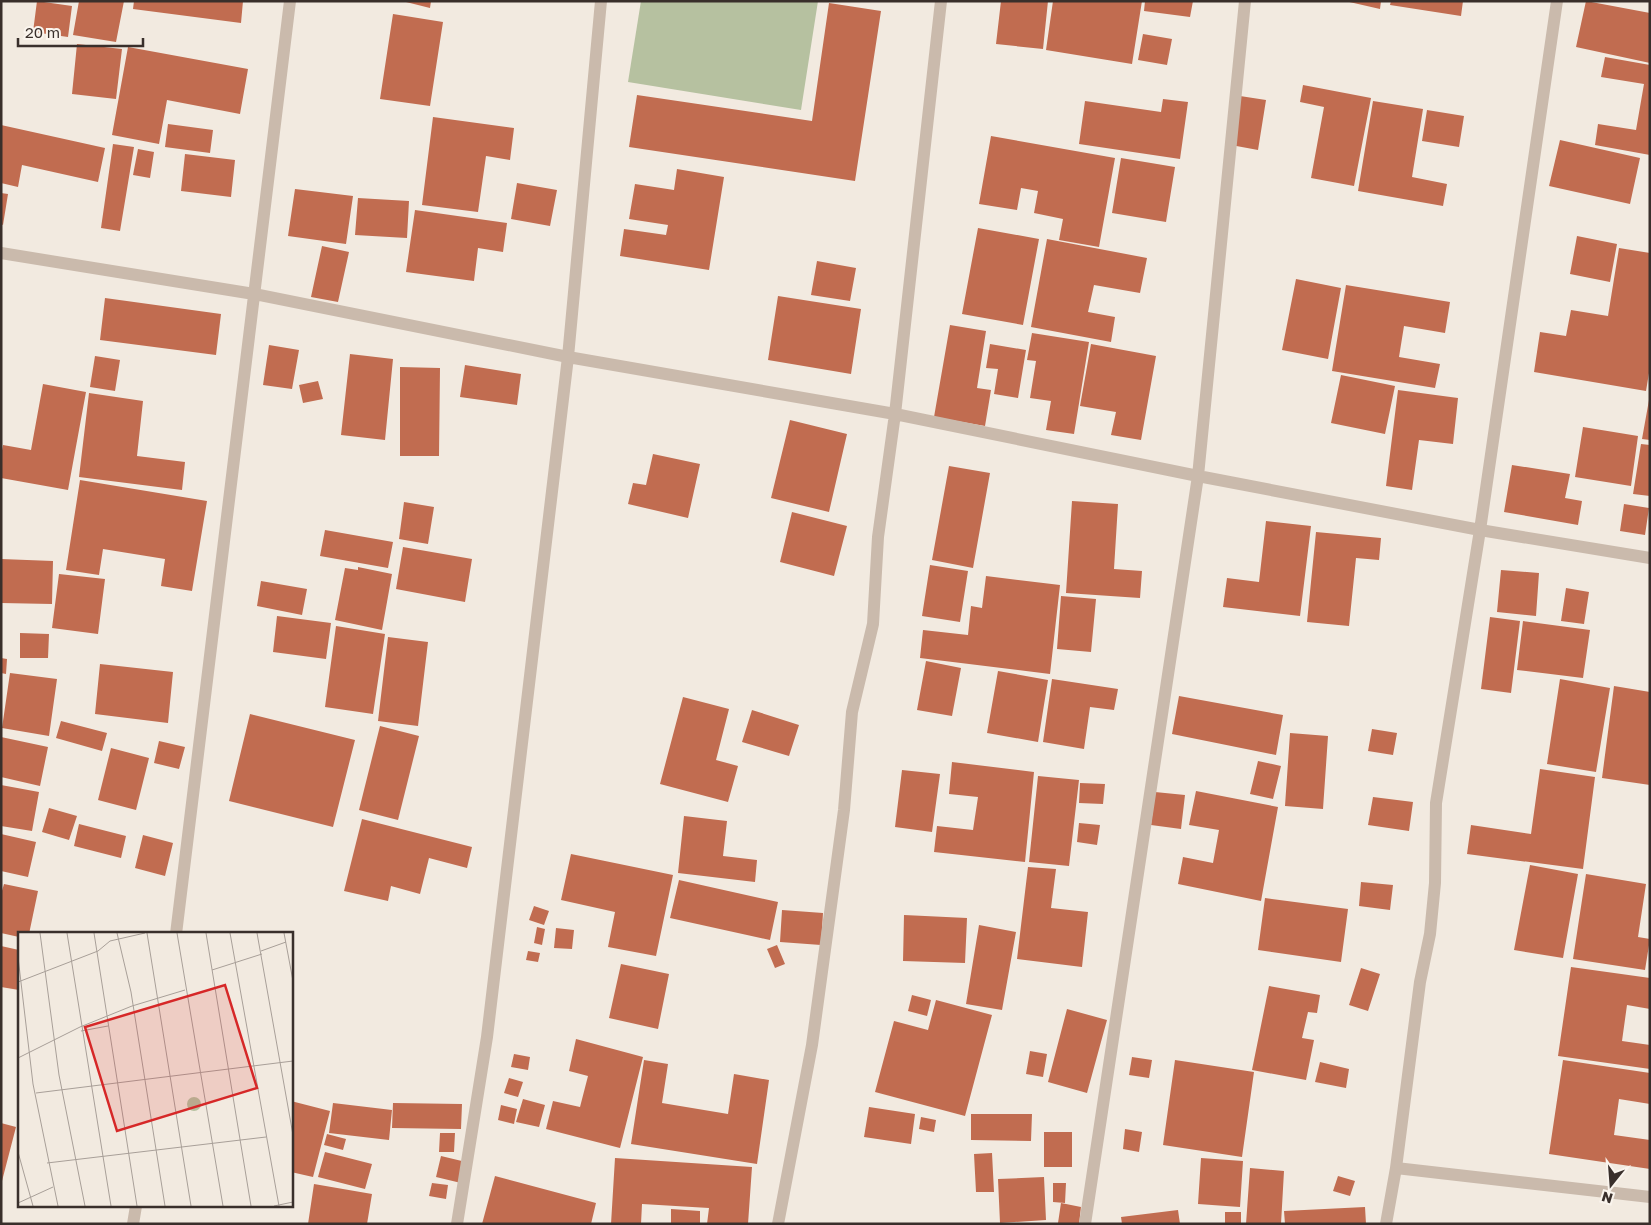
<svg xmlns="http://www.w3.org/2000/svg" width="1651" height="1225" font-family="'Golos Text',sans-serif">
<style>
.green{fill:#b6c1a0}
.building{fill:#c16c50}
.lines{fill:none;stroke-linecap:round;stroke-linejoin:round}
.minor{stroke:#cabaac;stroke-width:12}
.inset-road{fill:none;stroke:#a89f98;stroke-width:1}
.view{fill:#d62828;fill-opacity:0.15;stroke:#d62828;stroke-width:2.5}
.inset-edge{fill:none;stroke:#392f2b;stroke-width:2.5}
</style>
<rect width="100%" height="100%" fill="#f2eae0"/>
<path class="green" d="M 641,1 L 818,1 L 801,110 L 628,82 Z"/>
<path class="building" d="M 37,1 L 72,6 L 68,37 L 33,32 Z
M 79,1 L 124,1 L 116,42 L 73,35 Z
M 134,1 L 243,1 L 241,23 L 133,9 Z
M 402,1 L 431,1 L 430,8 Z
M 1001,1 L 1048,1 L 1043,49 L 996,44 Z
M 1053,1 L 1142,1 L 1132,64 L 1046,50 Z
M 1145,1 L 1193,1 L 1190,17 L 1144,11 Z
M 1345,1 L 1381,1 L 1380,9 Z
M 1391,1 L 1463,1 L 1461,16 L 1390,5 Z
M 1586,1 L 1650,13 L 1650,63 L 1576,47 Z
M 829,3 L 881,11 L 855,181 L 629,147 L 637,95 L 812,121 Z
M 393,14 L 443,22 L 430,106 L 380,99 Z
M 1143,34 L 1172,39 L 1167,65 L 1138,60 Z
M 77,44 L 122,49 L 116,99 L 72,94 Z
M 128,47 L 248,69 L 240,114 L 167,100 L 159,144 L 112,135 Z
M 1605,57 L 1650,65 L 1650,155 L 1595,145 L 1598,124 L 1636,130 L 1644,84 L 1601,77 Z
M 1303,85 L 1371,98 L 1354,186 L 1311,178 L 1324,107 L 1300,102 Z
M 1240,96 L 1266,100 L 1258,150 L 1231,145 Z
M 1163,99 L 1188,102 L 1180,159 L 1079,144 L 1085,101 L 1161,112 Z
M 1373,101 L 1423,109 L 1412,177 L 1447,184 L 1443,206 L 1358,191 Z
M 1427,110 L 1464,116 L 1459,147 L 1422,141 Z
M 433,117 L 514,128 L 510,160 L 486,156 L 478,212 L 422,205 Z
M 168,124 L 213,130 L 210,153 L 165,147 Z
M 1,125 L 105,148 L 98,182 L 22,165 L 18,187 L 1,183 Z
M 991,136 L 1115,158 L 1099,247 L 1059,240 L 1063,219 L 1034,213 L 1038,191 L 1021,188 L 1017,210 L 979,204 Z
M 1560,140 L 1640,158 L 1630,204 L 1549,186 Z
M 113,144 L 134,147 L 120,231 L 101,228 Z
M 138,149 L 154,152 L 150,178 L 133,175 Z
M 185,154 L 235,160 L 231,197 L 181,191 Z
M 1121,158 L 1175,167 L 1166,222 L 1112,213 Z
M 677,169 L 724,177 L 709,270 L 620,256 L 624,229 L 666,235 L 668,225 L 629,219 L 635,184 L 674,190 Z
M 517,183 L 557,190 L 550,226 L 511,219 Z
M 295,189 L 353,196 L 346,244 L 288,236 Z
M 1,193 L 8,194 L 3,225 L 1,224 Z
M 358,198 L 409,201 L 407,238 L 355,235 Z
M 415,210 L 507,223 L 503,252 L 478,248 L 474,281 L 406,272 Z
M 978,228 L 1039,239 L 1023,325 L 962,314 Z
M 1577,236 L 1617,244 L 1610,282 L 1570,274 Z
M 1047,239 L 1147,258 L 1140,293 L 1094,285 L 1088,312 L 1115,317 L 1111,342 L 1031,327 Z
M 322,246 L 349,252 L 338,302 L 311,297 Z
M 1619,248 L 1650,253 L 1650,367 L 1646,391 L 1534,372 L 1540,332 L 1566,336 L 1571,310 L 1608,316 Z
M 817,261 L 856,268 L 850,301 L 811,295 Z
M 1296,279 L 1341,288 L 1328,359 L 1282,350 Z
M 1346,285 L 1450,302 L 1445,333 L 1404,326 L 1399,357 L 1440,364 L 1435,388 L 1332,371 Z
M 778,296 L 861,309 L 851,374 L 768,360 Z
M 105,298 L 221,314 L 216,355 L 100,340 Z
M 950,325 L 986,331 L 977,388 L 991,390 L 985,426 L 934,417 Z
M 1032,333 L 1089,342 L 1074,434 L 1046,430 L 1051,401 L 1030,398 L 1036,361 L 1027,360 Z
M 990,344 L 1026,350 L 1018,398 L 994,394 L 998,369 L 986,368 Z
M 1091,344 L 1156,356 L 1141,440 L 1111,435 L 1116,412 L 1080,406 Z
M 269,345 L 299,350 L 292,389 L 263,385 Z
M 350,354 L 393,359 L 385,440 L 341,435 Z
M 95,356 L 120,360 L 115,391 L 90,387 Z
M 465,365 L 521,374 L 517,405 L 460,397 Z
M 400,367 L 440,368 L 439,456 L 400,456 Z
M 1341,375 L 1395,386 L 1385,434 L 1331,423 Z
M 318,381 L 323,399 L 303,403 L 299,385 Z
M 43,384 L 86,392 L 68,490 L 1,478 L 1,456 L 3,445 L 31,450 Z
M 1398,390 L 1458,398 L 1453,444 L 1419,440 L 1412,490 L 1386,486 Z
M 89,393 L 143,401 L 137,456 L 185,462 L 182,490 L 79,477 Z
M 1649,400 L 1650,400 L 1650,440 L 1642,439 Z
M 790,420 L 847,434 L 829,512 L 771,498 Z
M 1583,427 L 1638,436 L 1631,486 L 1575,477 Z
M 1641,444 L 1650,445 L 1650,496 L 1633,494 Z
M 653,454 L 700,464 L 688,518 L 628,504 L 633,483 L 646,485 Z
M 1512,465 L 1570,474 L 1565,498 L 1582,501 L 1578,525 L 1504,512 Z
M 949,466 L 990,473 L 973,568 L 932,560 Z
M 80,480 L 207,501 L 192,591 L 161,586 L 165,559 L 103,549 L 99,575 L 66,570 Z
M 1072,501 L 1118,504 L 1114,569 L 1142,571 L 1140,598 L 1066,593 Z
M 404,502 L 434,507 L 428,544 L 399,539 Z
M 1624,504 L 1649,508 L 1645,535 L 1620,531 Z
M 792,512 L 847,526 L 834,576 L 780,562 Z
M 1266,521 L 1311,526 L 1300,616 L 1223,607 L 1227,578 L 1259,582 Z
M 325,530 L 393,542 L 388,568 L 320,556 Z
M 1316,532 L 1381,538 L 1379,560 L 1356,558 L 1349,626 L 1307,622 Z
M 403,547 L 472,559 L 465,602 L 396,589 Z
M 1,559 L 53,561 L 52,604 L 1,603 Z
M 930,565 L 968,571 L 960,622 L 922,616 Z
M 358,567 L 392,574 L 382,630 L 335,620 L 345,568 L 358,570 Z
M 1501,570 L 1539,573 L 1536,616 L 1497,612 Z
M 59,574 L 105,579 L 98,634 L 52,628 Z
M 986,576 L 1060,585 L 1050,674 L 920,658 L 923,630 L 968,635 L 971,606 L 982,608 Z
M 261,581 L 307,589 L 302,615 L 257,606 Z
M 1566,588 L 1589,592 L 1584,624 L 1561,621 Z
M 1061,596 L 1096,599 L 1091,652 L 1057,649 Z
M 277,616 L 331,623 L 326,659 L 273,652 Z
M 1490,617 L 1520,621 L 1511,693 L 1481,689 Z
M 1523,621 L 1590,630 L 1583,678 L 1517,670 Z
M 336,626 L 385,634 L 373,714 L 325,707 Z
M 20,633 L 49,634 L 48,658 L 20,658 Z
M 388,637 L 428,642 L 418,726 L 378,721 Z
M 1,658 L 7,659 L 6,674 L 1,673 Z
M 926,661 L 961,668 L 952,716 L 917,710 Z
M 100,664 L 173,672 L 168,723 L 95,714 Z
M 998,671 L 1048,680 L 1038,742 L 987,733 Z
M 10,673 L 57,679 L 49,736 L 2,728 Z
M 1052,679 L 1118,689 L 1114,710 L 1090,707 L 1084,749 L 1043,742 Z
M 1560,679 L 1610,688 L 1596,772 L 1547,764 Z
M 1614,686 L 1650,692 L 1650,785 L 1602,778 Z
M 1179,696 L 1283,715 L 1276,755 L 1172,734 Z
M 683,697 L 729,709 L 716,760 L 738,766 L 728,802 L 660,784 Z
M 752,710 L 799,725 L 789,756 L 742,742 Z
M 250,714 L 355,740 L 333,827 L 229,801 Z
M 61,721 L 107,733 L 102,751 L 56,738 Z
M 380,726 L 419,736 L 398,820 L 359,810 Z
M 1372,729 L 1397,733 L 1393,755 L 1368,751 Z
M 1290,733 L 1328,736 L 1323,809 L 1285,806 Z
M 1,737 L 48,747 L 40,786 L 1,777 Z
M 159,741 L 185,747 L 179,769 L 154,763 Z
M 111,748 L 149,758 L 136,810 L 98,800 Z
M 1258,761 L 1281,766 L 1273,799 L 1250,794 Z
M 952,762 L 1034,772 L 1025,862 L 934,852 L 937,826 L 973,830 L 978,797 L 949,794 Z
M 1540,769 L 1595,777 L 1583,869 L 1467,854 L 1471,825 L 1531,834 Z
M 902,770 L 940,774 L 932,832 L 895,827 Z
M 1038,776 L 1079,780 L 1069,866 L 1029,862 Z
M 1080,783 L 1105,784 L 1103,804 L 1079,803 Z
M 1,785 L 39,792 L 32,831 L 1,826 Z
M 1196,791 L 1278,807 L 1261,901 L 1178,884 L 1183,857 L 1213,863 L 1219,830 L 1189,825 Z
M 1155,792 L 1185,795 L 1181,829 L 1151,825 Z
M 1373,797 L 1413,802 L 1409,831 L 1368,825 Z
M 49,808 L 77,816 L 69,840 L 42,832 Z
M 684,816 L 727,821 L 723,856 L 757,860 L 755,882 L 678,873 Z
M 362,819 L 472,847 L 467,868 L 429,858 L 420,894 L 391,886 L 388,901 L 344,891 Z
M 1079,823 L 1100,825 L 1097,845 L 1077,842 Z
M 79,824 L 126,836 L 121,858 L 74,846 Z
M 1,834 L 36,842 L 28,877 L 1,871 Z
M 143,835 L 173,843 L 165,876 L 135,868 Z
M 571,854 L 673,875 L 656,956 L 608,947 L 615,912 L 561,900 Z
M 1530,865 L 1578,874 L 1563,958 L 1514,950 Z
M 1028,867 L 1056,869 L 1051,908 L 1088,912 L 1082,967 L 1017,959 Z
M 1586,874 L 1646,884 L 1638,937 L 1650,939 L 1645,970 L 1573,959 Z
M 679,880 L 778,902 L 770,940 L 670,918 Z
M 1361,882 L 1393,885 L 1390,910 L 1359,906 Z
M 4,884 L 38,891 L 29,934 L 19,934 L 19,937 L 1,933 L 1,894 Z
M 1265,898 L 1348,909 L 1341,962 L 1258,950 Z
M 534,906 L 549,911 L 544,925 L 529,920 Z
M 782,910 L 823,913 L 821,945 L 780,942 Z
M 904,915 L 967,918 L 965,963 L 903,961 Z
M 979,925 L 1016,932 L 1002,1010 L 966,1004 Z
M 537,927 L 545,929 L 542,945 L 534,943 Z
M 556,928 L 574,930 L 572,949 L 554,948 Z
M 777,945 L 785,964 L 775,968 L 767,949 Z
M 1,946 L 19,950 L 19,990 L 1,987 Z
M 528,951 L 540,953 L 538,962 L 526,960 Z
M 621,964 L 669,974 L 658,1029 L 609,1018 Z
M 1571,967 L 1650,978 L 1650,1009 L 1627,1005 L 1622,1041 L 1650,1045 L 1650,1069 L 1558,1056 Z
M 1361,968 L 1380,974 L 1368,1011 L 1349,1005 Z
M 1269,986 L 1320,995 L 1317,1013 L 1308,1012 L 1302,1038 L 1314,1040 L 1306,1080 L 1252,1070 Z
M 912,995 L 931,1000 L 927,1016 L 908,1011 Z
M 936,1000 L 992,1015 L 965,1116 L 875,1092 L 894,1021 L 928,1030 Z
M 1067,1009 L 1107,1020 L 1087,1093 L 1048,1082 Z
M 576,1039 L 643,1057 L 620,1148 L 546,1129 L 553,1101 L 580,1107 L 588,1076 L 569,1071 Z
M 1030,1051 L 1047,1054 L 1043,1077 L 1026,1074 Z
M 514,1054 L 530,1057 L 528,1070 L 511,1067 Z
M 1132,1057 L 1152,1060 L 1149,1078 L 1129,1075 Z
M 644,1060 L 668,1064 L 662,1103 L 728,1114 L 734,1074 L 769,1080 L 757,1164 L 631,1144 Z
M 1175,1060 L 1254,1072 L 1242,1157 L 1163,1145 Z
M 1563,1060 L 1650,1073 L 1650,1104 L 1619,1099 L 1614,1135 L 1650,1140 L 1650,1169 L 1549,1154 Z
M 1320,1062 L 1349,1069 L 1346,1088 L 1315,1082 Z
M 509,1078 L 523,1082 L 518,1097 L 504,1093 Z
M 523,1099 L 545,1105 L 539,1127 L 516,1122 Z
M 291,1101 L 330,1111 L 313,1177 L 291,1172 Z
M 333,1103 L 392,1110 L 389,1140 L 329,1133 Z
M 393,1103 L 462,1104 L 461,1129 L 392,1128 Z
M 501,1105 L 517,1109 L 514,1124 L 498,1120 Z
M 869,1107 L 915,1114 L 911,1144 L 864,1137 Z
M 971,1114 L 1032,1114 L 1031,1141 L 971,1140 Z
M 921,1117 L 936,1120 L 934,1132 L 919,1129 Z
M 1,1123 L 16,1127 L 2,1181 L 1,1181 Z
M 1125,1129 L 1142,1132 L 1139,1152 L 1123,1149 Z
M 1044,1132 L 1072,1132 L 1072,1167 L 1044,1167 Z
M 440,1133 L 455,1133 L 454,1152 L 439,1152 Z
M 327,1134 L 346,1139 L 343,1150 L 324,1145 Z
M 325,1152 L 372,1164 L 365,1189 L 318,1177 Z
M 992,1153 L 994,1192 L 976,1192 L 974,1154 Z
M 441,1156 L 466,1162 L 461,1183 L 436,1177 Z
M 615,1158 L 752,1167 L 748,1224 L 707,1224 L 709,1208 L 642,1204 L 641,1224 L 611,1224 Z
M 1201,1158 L 1243,1161 L 1240,1207 L 1198,1204 Z
M 1250,1168 L 1284,1171 L 1281,1224 L 1246,1224 Z
M 495,1176 L 596,1203 L 591,1224 L 482,1224 Z
M 1338,1176 L 1355,1181 L 1350,1196 L 1333,1191 Z
M 1044,1177 L 1046,1220 L 1000,1223 L 998,1179 Z
M 432,1183 L 448,1185 L 446,1199 L 429,1196 Z
M 1053,1183 L 1066,1183 L 1065,1203 L 1053,1202 Z
M 314,1184 L 372,1194 L 367,1224 L 308,1224 Z
M 1061,1203 L 1081,1207 L 1079,1224 L 1058,1223 Z
M 1365,1207 L 1366,1224 L 1285,1224 L 1284,1211 Z
M 671,1209 L 700,1211 L 700,1224 L 671,1224 Z
M 1178,1210 L 1180,1224 L 1122,1224 L 1121,1217 Z
M 1225,1212 L 1241,1212 L 1241,1224 L 1225,1224 Z"/>
<g class="lines">
<path class="minor" d="M 1,253 L 254,294 L 568,357 L 895,414 L 1198,476 L 1480,530 L 1650,558
M 176,934 L 290,1
M 1396,1168 L 1650,1197
M 133,1224 L 136,1206
M 457,1224 L 487,1037 L 568,357 L 601,1
M 778,1224 L 812,1045 L 844,810 L 852,712 L 873,624 L 878,537 L 895,414 L 941,1
M 1085,1224 L 1198,476 L 1245,1
M 1386,1224 L 1396,1168 L 1420,982 L 1430,934 L 1435,883 L 1436,803 L 1480,530 L 1557,1"/>
</g>
<g transform="translate(18 932)">
<rect width="275" height="275" fill="#f2eae0"/>
<path d="M169 172a7 7 0 1 1 14 0a7 7 0 1 1-14 0Z" fill="#b6c1a0"/>
<path class="inset-road" d="M 22,1 L 41,143 L 67,274M 49,1 L 93,274M 76,1 L 119,274M 99,1 L 113,60 L 147,274M 129,1 L 173,274M 159,1 L 205,274M 188,1 L 233,274M 212,1 L 261,274M 239,1 L 275,203M 266,1 L 275,49M 243,19 L 268,10M 0,25 L 15,152 L 40,274M 194,38 L 244,22M 0,50 L 80,19 L 92,9 L 127,1M 63,99 L 90,94M 0,126 L 62,95 L 114,74 L 167,58M 18,161 L 275,129M 0,220 L 15,274M 29,231 L 248,205M 0,271 L 35,255M 256,274 L 275,270"/>
<path class="view" d="M 207,53 L 239,156 L 99,199 L 67,95 Z"/>
<rect width="275" height="275" class="inset-edge"/>
</g>
<rect width="1651" height="1225" fill="none" stroke="#392f2b" stroke-width="5"/>
<g transform="translate(1611 1185) rotate(197)" stroke="#faf4ed" stroke-width="4" paint-order="stroke">
<path d="M0-4L9 19L0 12L-9 19Z" fill="#392f2b"/>
<text y="-8" font-size="14" font-weight="bold" text-anchor="middle" fill="#392f2b">N</text>
</g>
<path d="M18 38v8h125v-8" fill="none" stroke="#392f2b" stroke-width="2.5"/>
<text x="25" y="38" font-size="15" fill="#392f2b" stroke="#faf4ed" stroke-width="4" paint-order="stroke">20 m</text>
</svg>
